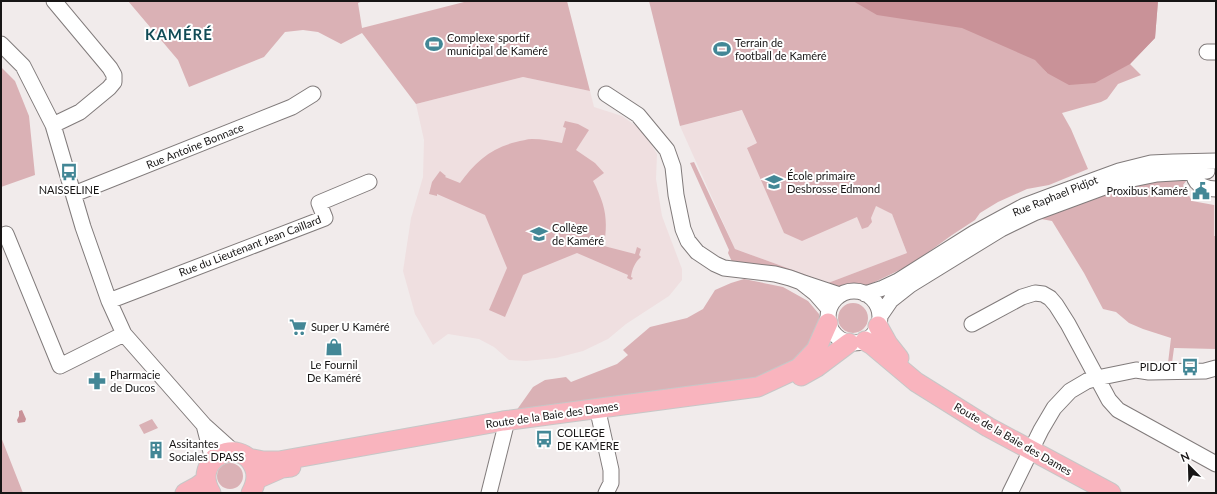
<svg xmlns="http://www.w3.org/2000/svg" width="1217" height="494" font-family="Lato,sans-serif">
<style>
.built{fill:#efdfe0}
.green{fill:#dab1b5;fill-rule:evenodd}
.water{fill:#c99298}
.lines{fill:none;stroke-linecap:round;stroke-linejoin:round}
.minor-casing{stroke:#817b7b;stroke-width:17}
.major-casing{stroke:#c7c7c7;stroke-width:21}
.minor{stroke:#fff;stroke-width:15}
.major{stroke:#f9b4be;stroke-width:19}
.labels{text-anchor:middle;stroke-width:4;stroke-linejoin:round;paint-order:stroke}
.poi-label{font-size:11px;fill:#171515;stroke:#fff;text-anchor:start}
.street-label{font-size:11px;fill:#171515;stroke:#fff}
.district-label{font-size:15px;font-weight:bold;letter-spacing:1px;fill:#114b56;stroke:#fff}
</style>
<rect width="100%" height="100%" fill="#f1ebeb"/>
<path class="built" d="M 523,77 L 590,91 L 594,107 L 622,116 L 642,130 L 657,154 L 656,179 L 662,216 L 682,269 L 682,280 L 669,296 L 626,324 L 608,339 L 583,351 L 556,358 L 526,361 L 509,360 L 494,347 L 479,339 L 448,334 L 433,345 L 415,314 L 403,271 L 411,218 L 423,177 L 424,140 L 416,104 Z
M 795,97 L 859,197 L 892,214 L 907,253 L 828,283 L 735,249 L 680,126 Z
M 1214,205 L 1216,205 L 1216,236 L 1214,236 Z"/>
<path class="green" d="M 128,1 L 363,1 L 358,3 L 362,28 L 468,1 L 567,1 L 590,91 L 523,77 L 416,104 L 362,33 L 341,44 L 318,32 L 303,30 L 285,32 L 264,57 L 189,87 L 178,60 Z
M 649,1 L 1158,1 L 1155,38 L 1130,64 L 1141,75 L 1118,84 L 1107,99 L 1101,102 L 1062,113 L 1071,129 L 1088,169 L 1049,185 L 1027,189 L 998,202 L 980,213 L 975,220 L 952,235 L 912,264 L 879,280 L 866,286 L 856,284 L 845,285 L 837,289 L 734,266 L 728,253 L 729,250 L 690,163 L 694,162 L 735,249 L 828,283 L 907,253 L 892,214 L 876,206 L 871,218 L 872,222 L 868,227 L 862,229 L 857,217 L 802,241 L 784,233 L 747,148 L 757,143 L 742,110 L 680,126 ZM 1037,61 L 1059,73 L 1099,80 L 1047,73 Z
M 1,67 L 15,81 L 29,116 L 35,175 L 1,187 Z
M 565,121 L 578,124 L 589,130 L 576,150 L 595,163 L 604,173 L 593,181 C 606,206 608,219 604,246 L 635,254 L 637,247 L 641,249 L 639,255 L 641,257 C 635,262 632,269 631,277 L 633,278 L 631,280 L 627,278 L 628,275 L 577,253 L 523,275 L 505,317 L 489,310 L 507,268 L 485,215 L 437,194 L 437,196 L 429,194 L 432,182 L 440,171 L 446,176 L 445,177 L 460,183 C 475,162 491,148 516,142 C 521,141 527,139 532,139 C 542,139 552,141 562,143 L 566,128 L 563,127 Z
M 1159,177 L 1192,179 L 1187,180 L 1183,185 L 1192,201 L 1214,205 L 1214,236 L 1216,236 L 1216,349 L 1174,348 L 1172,363 L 1168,363 L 1171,338 L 1143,329 L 1129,323 L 1116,312 L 1103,309 L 1084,273 L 1052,221 L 1036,218 L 1095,197 Z
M 744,279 L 783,287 L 808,301 L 819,314 L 821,331 L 805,356 L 745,385 L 516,411 L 533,387 L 545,380 L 566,377 L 571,382 L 617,364 L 628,355 L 623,350 L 650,327 L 687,318 L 703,309 L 715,290 L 731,283 Z
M838 318a15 15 0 1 1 30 0a15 15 0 1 1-30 0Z
M 152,419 L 158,428 L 144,434 L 139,425 Z
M 1,437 L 23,493 L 1,493 Z
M217 476a13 13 0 1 1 26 0a13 13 0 1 1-26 0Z"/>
<path class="water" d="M 853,1 L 1158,1 L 1155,38 L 1130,64 L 1095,83 L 1069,85 L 1047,73 L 1035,60 L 962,28 L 877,15 Z
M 22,410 L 26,419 L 25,422 L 18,423 L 17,420 L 19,416 L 19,411 Z"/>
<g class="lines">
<g class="minor-casing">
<path id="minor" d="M 1,44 L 23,66 L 53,125 L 83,227 L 109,301 L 124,334 L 204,425 L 234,452
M 1207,52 L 1216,52
M 606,94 L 638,115 L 667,150 L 673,167 L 676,195 L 683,229 L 688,241 L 697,252 L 715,264 L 724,268 L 775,274 L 790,278 L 801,282
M 53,125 L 80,112 L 109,88 L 114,82 L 114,75 L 110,68 L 54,1
M 1196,163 C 1196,167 1193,173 1194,176 C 1196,186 1208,189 1216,189
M 74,194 L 292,107 L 313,94
M 6,234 L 60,366 L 124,334
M828 317a26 26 0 1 1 52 0a26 26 0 1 1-52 0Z
M 865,294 L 883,288 L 898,281 L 974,233 L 1024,206 L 1048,197 L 1119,171 L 1151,163 L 1173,162 L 1216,161
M 109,301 L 325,218 L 319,203 L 369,182
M 829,309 L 815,293 L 801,282 L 840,295
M 880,316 L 891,300 L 910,285 L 1001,229 L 1034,213 L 1118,182 L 1157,174 L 1207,171
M 972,324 L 1022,297 L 1035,293 L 1043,294 L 1050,298 L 1056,305 L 1068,324 L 1109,400 L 1118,410 L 1216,464
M 599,416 L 611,470 L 611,483 L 606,493
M 204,425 L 213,460
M 489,493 L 505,429
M 1010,493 L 1041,430 L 1054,408 L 1070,391 L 1087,381 L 1097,378 L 1136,370 L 1149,372 L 1205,371 L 1216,368"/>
</g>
<g class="major-casing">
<path id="major" d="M 878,326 L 888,344 L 899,358
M 865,341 L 872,345 L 916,382 L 988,427 L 1111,493
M 801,376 L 817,367 L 849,343
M 248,458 L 263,461 L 279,461 L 503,421 L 758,387 L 799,368 L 816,350 L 828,323
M 257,479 L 282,468 L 291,467
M 185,493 L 198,486 L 206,480
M 211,493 C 190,459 241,435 254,467 C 258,476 256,484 251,493"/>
</g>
<use href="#minor" class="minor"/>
<use href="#major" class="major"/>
</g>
<defs>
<g id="stadium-bare" transform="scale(1.38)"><path d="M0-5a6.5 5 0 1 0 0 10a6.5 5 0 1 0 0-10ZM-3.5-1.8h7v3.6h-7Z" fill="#438796" stroke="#fff" stroke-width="2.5" paint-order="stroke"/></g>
<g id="bus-bare" transform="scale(1.38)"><path d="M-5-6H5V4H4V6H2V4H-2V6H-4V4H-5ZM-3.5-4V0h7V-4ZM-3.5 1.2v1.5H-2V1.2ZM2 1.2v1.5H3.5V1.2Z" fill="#438796" stroke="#fff" stroke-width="2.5" paint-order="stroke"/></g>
<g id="school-bare" transform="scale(1.38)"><path d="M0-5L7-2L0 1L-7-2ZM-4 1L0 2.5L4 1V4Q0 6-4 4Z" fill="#438796" stroke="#fff" stroke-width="2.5" paint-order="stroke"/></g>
<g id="civic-bare" transform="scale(1.38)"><path d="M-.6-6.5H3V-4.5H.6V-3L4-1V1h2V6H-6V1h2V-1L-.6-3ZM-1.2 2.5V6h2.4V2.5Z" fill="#438796" stroke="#fff" stroke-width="2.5" paint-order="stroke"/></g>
<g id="supermarket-bare" transform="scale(1.38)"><path d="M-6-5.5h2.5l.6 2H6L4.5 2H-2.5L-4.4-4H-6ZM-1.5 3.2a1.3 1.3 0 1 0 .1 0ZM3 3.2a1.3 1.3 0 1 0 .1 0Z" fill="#438796" stroke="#fff" stroke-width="2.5" paint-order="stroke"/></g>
<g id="shop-bare" transform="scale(1.38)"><path d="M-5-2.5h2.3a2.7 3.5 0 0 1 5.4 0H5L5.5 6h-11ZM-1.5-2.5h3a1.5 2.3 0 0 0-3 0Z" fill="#438796" stroke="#fff" stroke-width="2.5" paint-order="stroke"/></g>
<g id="pharmacy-bare" transform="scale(1.38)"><path d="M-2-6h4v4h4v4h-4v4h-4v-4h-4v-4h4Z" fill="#438796" stroke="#fff" stroke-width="2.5" paint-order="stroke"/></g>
<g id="building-bare" transform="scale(1.38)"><path d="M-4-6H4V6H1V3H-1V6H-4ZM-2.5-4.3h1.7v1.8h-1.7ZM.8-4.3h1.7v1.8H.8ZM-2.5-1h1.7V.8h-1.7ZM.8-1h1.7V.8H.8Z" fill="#438796" stroke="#fff" stroke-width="2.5" paint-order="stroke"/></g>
</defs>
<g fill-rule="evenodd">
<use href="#stadium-bare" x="434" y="44"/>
<use href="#stadium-bare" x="722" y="49"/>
<use href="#bus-bare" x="69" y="172"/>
<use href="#school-bare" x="774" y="182"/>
<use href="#civic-bare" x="1201" y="191"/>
<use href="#school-bare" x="539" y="234"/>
<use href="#supermarket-bare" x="298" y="327"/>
<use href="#shop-bare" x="334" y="347"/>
<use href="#bus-bare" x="1190" y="367"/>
<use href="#pharmacy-bare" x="97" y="381"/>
<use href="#bus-bare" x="544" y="439"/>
<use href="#building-bare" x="156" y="450"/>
</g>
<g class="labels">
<g class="poi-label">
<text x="447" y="42">Complexe sportif<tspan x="447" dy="13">municipal de Kaméré</tspan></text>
<text x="735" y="47">Terrain de<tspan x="735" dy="13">football de Kaméré</tspan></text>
<text x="787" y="180">École primaire<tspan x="787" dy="13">Desbrosse Edmond</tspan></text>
<text x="69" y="194" text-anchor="middle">NAISSELINE</text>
<text x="1188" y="195" text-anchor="end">Proxibus Kaméré</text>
<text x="552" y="232">Collège<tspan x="552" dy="13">de Kaméré</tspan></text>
<text x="311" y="331">Super U Kaméré</text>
<text x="334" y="369" text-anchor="middle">Le Fournil<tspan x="334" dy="13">De Kaméré</tspan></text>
<text x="1177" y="371" text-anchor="end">PIDJOT</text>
<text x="110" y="379">Pharmacie<tspan x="110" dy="13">de Ducos</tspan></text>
<text x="557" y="437">COLLEGE<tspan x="557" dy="13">DE KAMERE</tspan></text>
<text x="169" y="448">Assitantes<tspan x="169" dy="13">Sociales DPASS</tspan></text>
</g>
<g class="street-label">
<text transform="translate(195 146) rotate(-22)" y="4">Rue Antoine Bonnace</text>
<text transform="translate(1055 196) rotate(-22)" y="4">Rue Raphael Pidjot</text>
<text transform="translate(250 246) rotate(-21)" y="4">Rue du Lieutenant Jean Caillard</text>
<text transform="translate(552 415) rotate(-8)" y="4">Route de la Baie des Dames</text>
<text transform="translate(1013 439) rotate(30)" y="4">Route de la Baie des Dames</text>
</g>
<g class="district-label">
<text x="179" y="40">KAMÉRÉ</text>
</g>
</g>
<rect width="1217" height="494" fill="none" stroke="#171515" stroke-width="4"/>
<g transform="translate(1189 466) rotate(337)" stroke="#ffffff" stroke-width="3" paint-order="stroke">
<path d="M0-3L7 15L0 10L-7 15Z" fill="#171515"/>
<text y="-6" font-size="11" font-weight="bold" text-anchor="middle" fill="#171515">N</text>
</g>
</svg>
